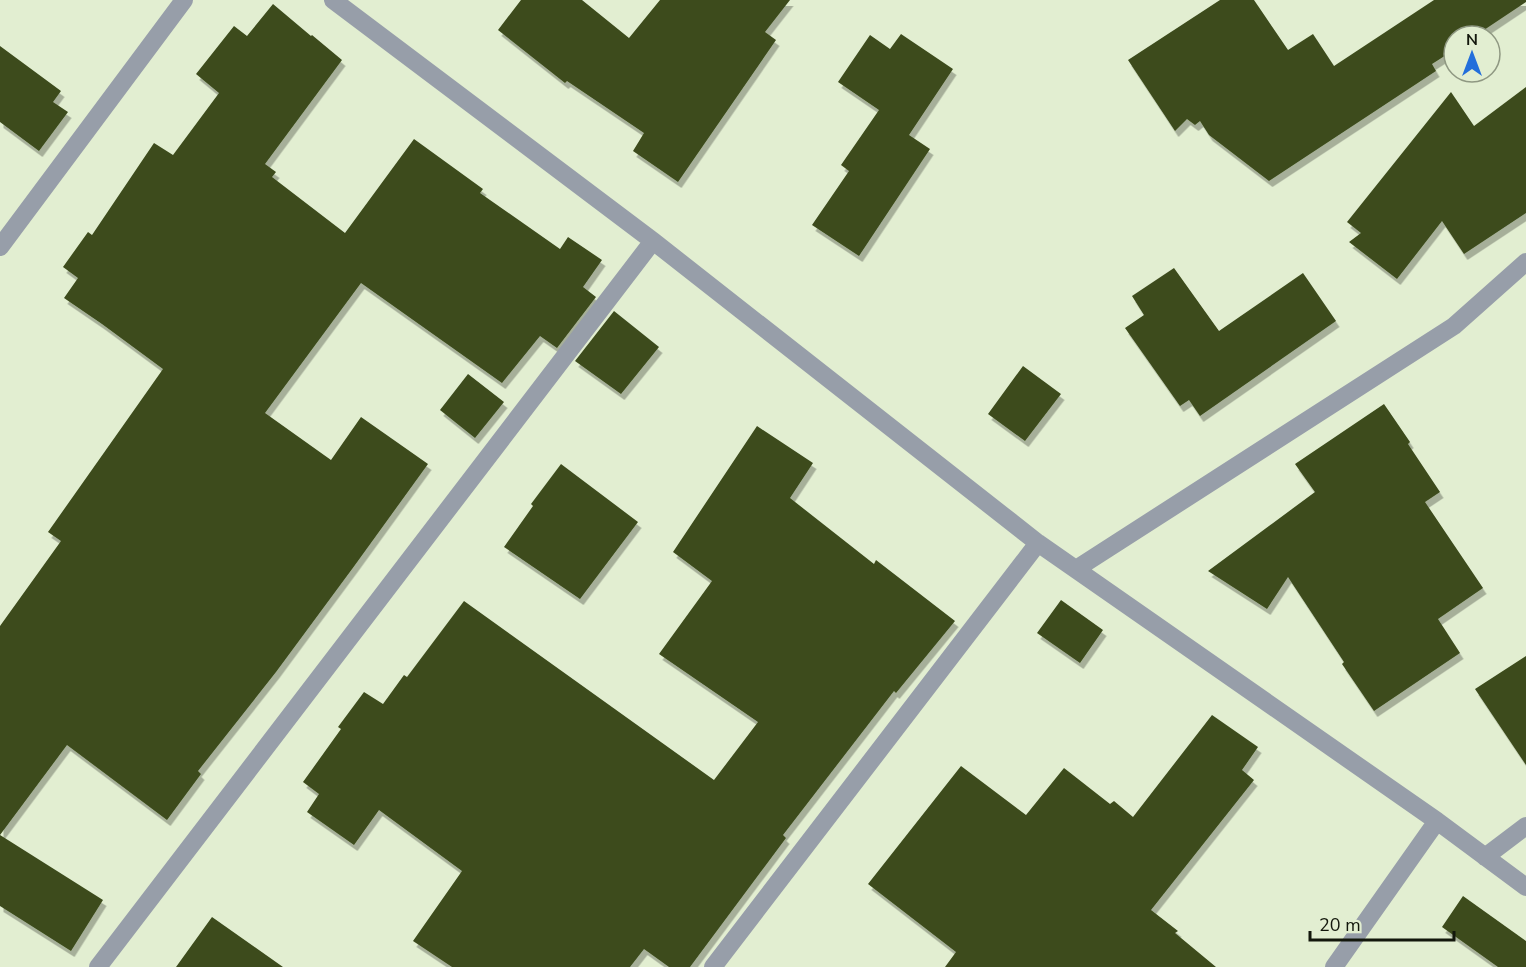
<svg xmlns="http://www.w3.org/2000/svg" width="1526" height="967" font-family="'Nunito Sans',sans-serif">
<style>
.building{fill:#3c4b1c;filter:url(#shadow)}
.lines{fill:none;stroke-linecap:round;stroke-linejoin:round}
.minor{stroke:#979ea9;stroke-width:18}
</style>
<defs>
<filter id="shadow"><feDropShadow dx="3.5" dy="6" stdDeviation="0" flood-color="#0004"/></filter>
</defs>
<rect width="100%" height="100%" fill="#e2eed1"/>
<path class="building" d="M 521,0 L 582,0 L 629,38 L 660,0 L 790,0 L 765,32 L 776,40 L 678,182 L 633,151 L 644,133 L 567,81 L 565,83 L 498,30 Z
M 1220,0 L 1254,0 L 1288,50 L 1313,34 L 1334,66 L 1434,0 L 1526,0 L 1526,2 L 1475,36 L 1454,36 L 1454,50 L 1432,64 L 1436,71 L 1269,181 L 1209,135 L 1200,121 L 1195,125 L 1187,119 L 1175,131 L 1128,60 Z
M 273,4 L 311,36 L 312,35 L 342,60 L 265,164 L 276,172 L 272,177 L 345,233 L 414,139 L 483,189 L 480,193 L 560,249 L 568,237 L 602,260 L 583,287 L 596,297 L 557,348 L 540,336 L 502,383 L 361,283 L 265,413 L 331,460 L 361,417 L 428,464 L 355,565 L 276,672 L 198,771 L 201,774 L 167,820 L 67,745 L 0,835 L 103,900 L 71,951 L 0,906 L 0,626 L 61,541 L 48,532 L 163,369 L 102,324 L 64,298 L 78,278 L 63,267 L 88,232 L 92,235 L 154,143 L 173,155 L 219,93 L 196,74 L 234,26 L 247,36 Z
M 901,34 L 953,69 L 909,135 L 930,149 L 859,256 L 812,225 L 849,171 L 841,165 L 879,110 L 838,82 L 870,35 L 890,49 Z
M 0,46 L 61,91 L 53,102 L 68,112 L 39,151 L 0,122 Z
M 1526,87 L 1526,213 L 1464,254 L 1442,221 L 1397,279 L 1349,242 L 1361,233 L 1347,222 L 1451,92 L 1474,126 Z
M 1174,268 L 1219,331 L 1303,273 L 1336,321 L 1200,416 L 1189,400 L 1180,406 L 1125,328 L 1144,315 L 1132,296 Z
M 614,311 L 659,347 L 621,394 L 575,361 Z
M 1023,366 L 1061,394 L 1025,441 L 988,414 Z
M 468,374 L 504,402 L 475,438 L 440,410 Z
M 1384,404 L 1410,442 L 1408,444 L 1440,492 L 1425,502 L 1483,588 L 1438,619 L 1460,653 L 1374,711 L 1342,664 L 1344,662 L 1288,577 L 1267,609 L 1208,571 L 1315,492 L 1295,464 Z
M 757,426 L 813,463 L 790,498 L 874,564 L 876,560 L 955,621 L 896,693 L 894,691 L 783,835 L 786,838 L 690,967 L 669,967 L 644,949 L 630,967 L 452,967 L 413,941 L 462,871 L 379,810 L 354,845 L 307,812 L 319,794 L 303,782 L 341,729 L 338,727 L 364,692 L 383,704 L 404,675 L 407,677 L 464,601 L 714,780 L 758,722 L 659,654 L 712,581 L 673,552 Z
M 561,464 L 638,522 L 580,599 L 504,547 L 533,506 L 531,504 Z
M 1061,600 L 1103,630 L 1080,663 L 1037,633 Z
M 1526,656 L 1526,765 L 1475,689 Z
M 1212,715 L 1258,747 L 1242,770 L 1254,780 L 1151,910 L 1178,931 L 1175,933 L 1216,967 L 945,967 L 956,952 L 868,884 L 961,766 L 1026,815 L 1064,768 L 1110,804 L 1114,801 L 1133,817 Z
M 1463,896 L 1526,941 L 1526,967 L 1498,967 L 1442,927 Z
M 212,917 L 283,967 L 176,967 Z"/>
<g class="lines">
<path class="minor" d="M 333,0 L 653,241 L 1038,543 L 1437,821 L 1526,887
M 0,247 L 184,0
M 1076,569 L 1454,326 L 1526,262
M 1485,857 L 1526,826
M 98,967 L 653,241
M 713,967 L 1038,543
M 1334,967 L 1437,821"/>
</g>
<g transform="translate(1472 54)"><circle r="28" fill="#e2eed1" stroke="#8f9882" stroke-width="1.5"/>
<path d="M0-4.5L10 22L0 15L-10 22Z" fill="#236fdb"/>
<text y="-9" font-size="16" font-weight="bold" text-anchor="middle" fill="#13170c">N</text>
</g>
<path d="M1310 931v9h144v-9" fill="none" stroke="#13170c" stroke-width="3"/>
<text x="1319" y="931" font-size="18" fill="#13170c" stroke="#e2eed1" stroke-width="4.5" paint-order="stroke">20 m</text>
</svg>
